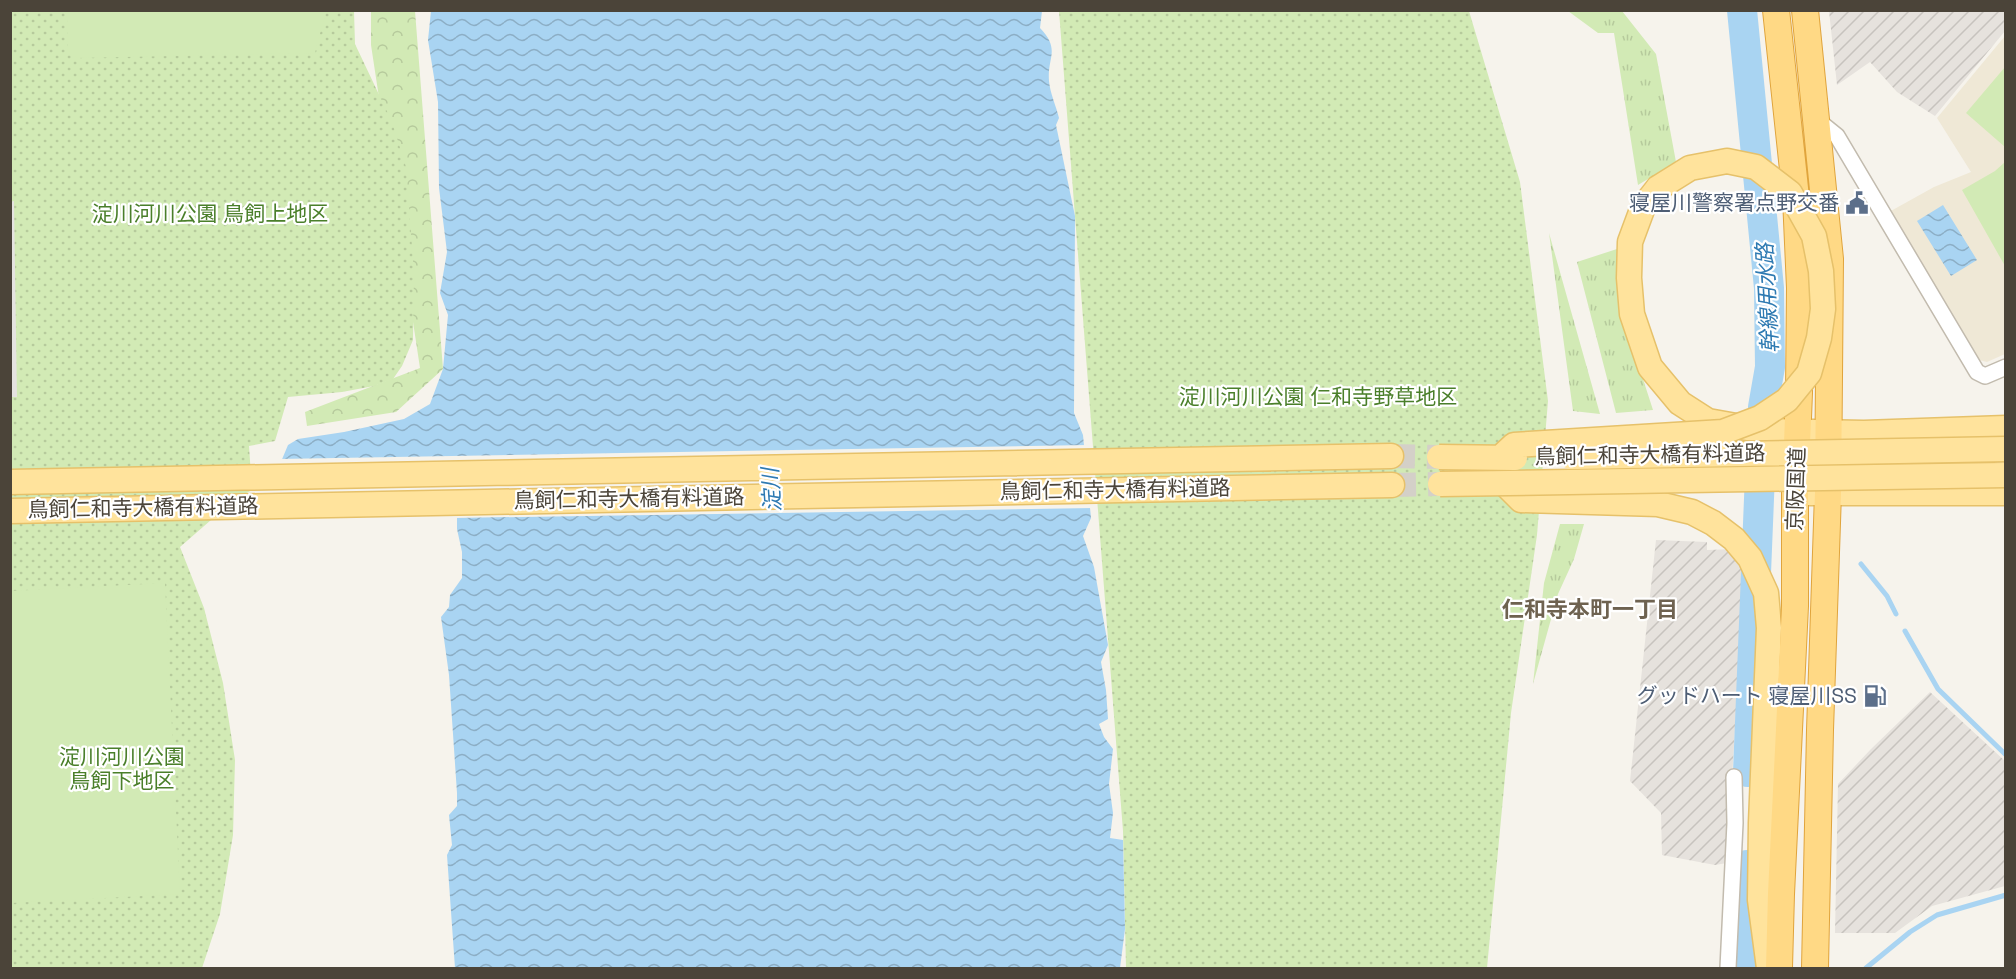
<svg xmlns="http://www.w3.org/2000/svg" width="2016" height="979" font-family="'Space Grotesk','Noto Sans JP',sans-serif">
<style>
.industrial{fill:url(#industrial-furrows)}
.education{fill:#efe8d6}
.grass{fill:url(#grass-tufts)}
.forest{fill:url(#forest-crowns)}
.park{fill:url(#park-dots)}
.pitch{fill:#d2eab5}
.parking{fill:#e5e3e0}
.water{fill:url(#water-waves)}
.pier{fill:#f6f3ec}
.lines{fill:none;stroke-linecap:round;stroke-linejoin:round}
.stream{stroke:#a9d4f2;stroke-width:5}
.river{stroke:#a9d4f2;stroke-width:30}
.primary-tunnel{stroke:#d4d0c8;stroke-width:24;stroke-dasharray:24 12;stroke-linecap:butt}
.minor-casing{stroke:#c2bbae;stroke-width:18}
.primary-casing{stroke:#e6c16a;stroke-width:27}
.trunk-casing{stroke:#e0a43c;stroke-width:28}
.minor{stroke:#fff;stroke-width:15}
.primary{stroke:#ffe39c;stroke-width:24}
.trunk{stroke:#ffd985;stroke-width:26}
.primary-bridge-casing{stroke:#e6c16a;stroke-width:27;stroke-linecap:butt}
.primary-bridge{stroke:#ffe39c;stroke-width:24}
.labels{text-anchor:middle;stroke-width:4.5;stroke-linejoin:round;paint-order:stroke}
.service-label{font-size:21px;fill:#4e5e75;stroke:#fff;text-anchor:end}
.park-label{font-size:21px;fill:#4a7f2a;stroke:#fff}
.street-label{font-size:21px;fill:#4b4439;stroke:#fff}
.water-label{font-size:22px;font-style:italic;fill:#2e7ab2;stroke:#fff}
.neighbourhood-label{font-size:22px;font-weight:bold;fill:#6e6250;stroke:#fff}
</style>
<defs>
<pattern id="industrial-furrows" width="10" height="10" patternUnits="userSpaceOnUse" patternTransform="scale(1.5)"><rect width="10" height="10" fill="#e6e2dd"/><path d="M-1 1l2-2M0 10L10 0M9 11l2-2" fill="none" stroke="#c7c3be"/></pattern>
<pattern id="grass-tufts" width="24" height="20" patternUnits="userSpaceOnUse" patternTransform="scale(1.5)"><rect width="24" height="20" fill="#d2eab5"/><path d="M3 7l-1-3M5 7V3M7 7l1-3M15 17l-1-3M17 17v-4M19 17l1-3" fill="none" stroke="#b6ca9c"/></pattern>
<pattern id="forest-crowns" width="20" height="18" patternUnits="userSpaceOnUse" patternTransform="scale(1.5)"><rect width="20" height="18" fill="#d2eab5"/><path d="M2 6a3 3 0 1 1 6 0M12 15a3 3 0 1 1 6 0" fill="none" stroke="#b6ca9c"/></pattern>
<pattern id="park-dots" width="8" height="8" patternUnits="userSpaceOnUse" patternTransform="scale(1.5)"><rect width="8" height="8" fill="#d2eab5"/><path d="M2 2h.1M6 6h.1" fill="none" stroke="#b6ca9c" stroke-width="1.8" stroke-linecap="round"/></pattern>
<pattern id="water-waves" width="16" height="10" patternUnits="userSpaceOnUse" patternTransform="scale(1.5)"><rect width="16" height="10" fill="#a9d4f2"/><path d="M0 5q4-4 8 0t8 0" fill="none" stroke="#8caec5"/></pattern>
</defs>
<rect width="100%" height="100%" fill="#f6f3ec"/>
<path class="industrial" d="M 1829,11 L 2005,11 L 2005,31 L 1935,116 L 1897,92 L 1870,62 L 1837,85 Z
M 1656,540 L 1707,542 L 1707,550 L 1735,549 L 1745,560 L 1727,863 L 1715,865 L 1662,855 L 1661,813 L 1630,781 Z
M 1930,692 L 2005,761 L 2005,886 L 1932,906 L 1895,933 L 1835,933 L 1838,784 L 1871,749 Z"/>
<path class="education" d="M 2005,36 L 2005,354 L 1987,362 L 1975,359 L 1889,212 L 1934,187 L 1971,172 L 1937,118 Z"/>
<path class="grass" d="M 1568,11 L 1622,11 L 1656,54 L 1676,162 L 1638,185 L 1614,33 L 1598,33 Z
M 1549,233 L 1600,414 L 1573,411 Z
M 1620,248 L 1621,311 L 1653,410 L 1616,413 L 1577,262 Z
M 1560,524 L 1584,524 L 1574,559 L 1558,594 L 1533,684 L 1544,583 Z"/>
<path class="forest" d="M 371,11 L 415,11 L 443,369 L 396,412 L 307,426 L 305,412 L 420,368 L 371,45 Z"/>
<path class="park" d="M 10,11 L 354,11 L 355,44 L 392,122 L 406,167 L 414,273 L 413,340 L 402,366 L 393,379 L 374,386 L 342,392 L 288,397 L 275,441 L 249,446 L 252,490 L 234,500 L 180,547 L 204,608 L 223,683 L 235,760 L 233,835 L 220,914 L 202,968 L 11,968 Z
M 1059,11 L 1469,11 L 1520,182 L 1548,401 L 1537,535 L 1511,713 L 1487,968 L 1126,968 L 1123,831 Z"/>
<path class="pitch" d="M 67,11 L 67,10 L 326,11 L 315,53 L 77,58 L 68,50 Z
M 2005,67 L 2005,147 L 1966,113 Z
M 2005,162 L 2005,266 L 1962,190 L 1995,171 Z
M 165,583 L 180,894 L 11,903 L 11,591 Z"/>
<path class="parking" d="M 14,201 L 17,397 L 11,397 L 10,202 Z"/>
<path class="water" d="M 431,11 L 1042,11 L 1040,28 C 1061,50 1047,57 1049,81 C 1050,93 1056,106 1059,118 L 1056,125 L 1075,216 L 1074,413 L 1083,435 L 1091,518 L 1083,536 L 1094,567 L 1108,645 L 1101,662 L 1106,690 L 1108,719 L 1099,724 L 1104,737 L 1113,749 L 1109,784 L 1113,813 L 1110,838 L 1123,840 L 1125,929 L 1120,968 L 455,968 L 447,855 L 452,845 L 449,815 L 457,806 L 457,793 L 449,675 L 441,617 L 449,607 L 450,595 L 462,578 L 462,552 L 457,529 L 457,491 L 270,488 L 288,445 L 298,439 L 344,432 L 404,419 L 430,404 L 443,369 L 448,315 L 440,293 L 447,252 L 439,188 L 438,102 L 428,40 Z
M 1943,205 L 1977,260 L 1951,276 L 1917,221 Z"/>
<path class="pier" d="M 1087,445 L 1093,508 L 454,518 L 454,493 L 300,492 L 270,491 L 267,487 L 278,459 Z"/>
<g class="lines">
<path class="stream" d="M 1861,564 L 1887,596 L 1896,614
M 1905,631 L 1938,689 L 2006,755
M 1866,968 L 1910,932 L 1937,915 L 2006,895"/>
<path class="river" d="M 1742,10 L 1769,288 L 1770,367 L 1763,407
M 1748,772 L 1761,449
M 1746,968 L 1747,865"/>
<path class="primary-tunnel" d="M 1391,456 L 1439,457
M 1392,485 L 1440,484"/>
<g class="minor-casing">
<path id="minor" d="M 1816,119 L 1837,136 L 1977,372 L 1985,376 L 2006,367
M 1728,968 L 1735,823 L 1734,777"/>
</g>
<g class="primary-casing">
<path id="primary" d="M 1658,188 L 1643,207 L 1630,242 L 1629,278 L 1632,314 L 1650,367 L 1680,403 L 1708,421 L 1764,431 L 1864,433 L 2006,428
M 10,482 L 1391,456
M 1504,483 L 1521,500 L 1658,504 L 1692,512 L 1713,523 L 1734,539 L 1750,558 L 1766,593 L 1769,628 L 1761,823 L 1760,900 L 1769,968
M 1795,493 L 2006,493
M 10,511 L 1392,485"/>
</g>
<g class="trunk-casing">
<path id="trunk" d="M 1776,10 L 1796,198 L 1800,288 L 1799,393 L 1795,493 L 1795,606 L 1781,894 L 1779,968
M 1805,10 L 1830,259 L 1828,493 L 1820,730 L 1815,968"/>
</g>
<use href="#minor" class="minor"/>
<use href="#primary" class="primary"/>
<use href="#trunk" class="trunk"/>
<g class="primary-bridge-casing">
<path id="primary-bridge" d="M 1439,457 L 1515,458
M 1571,457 L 2006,449
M 1500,458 L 1514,445 L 1723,432 L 1760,418 L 1787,400 L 1809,373 L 1819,338 L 1823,309 L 1821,271 L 1814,236 L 1790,193 L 1756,167 L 1727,161 L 1690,168 L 1658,188
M 1440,484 L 2006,475"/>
</g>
<use href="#primary-bridge" class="primary-bridge"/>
</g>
<defs>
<g id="civic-bare" transform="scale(1.8)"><path d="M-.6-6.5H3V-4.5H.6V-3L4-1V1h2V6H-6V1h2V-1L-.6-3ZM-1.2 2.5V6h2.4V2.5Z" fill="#5c6f8a" stroke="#fff" stroke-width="2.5" paint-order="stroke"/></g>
<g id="fuel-bare" transform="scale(1.8)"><path d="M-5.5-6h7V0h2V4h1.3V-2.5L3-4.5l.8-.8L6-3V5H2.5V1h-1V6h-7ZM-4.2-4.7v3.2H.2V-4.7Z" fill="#5c6f8a" stroke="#fff" stroke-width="2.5" paint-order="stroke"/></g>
</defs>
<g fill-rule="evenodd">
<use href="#civic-bare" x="1857" y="203"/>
<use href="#fuel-bare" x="1875" y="696"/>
</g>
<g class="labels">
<g class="service-label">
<text x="1839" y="210">寝屋川警察署点野交番</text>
<text x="1857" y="703">グッドハート 寝屋川SS</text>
</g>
<g class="park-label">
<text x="210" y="221">淀川河川公園 鳥飼上地区</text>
<text x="1318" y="404">淀川河川公園 仁和寺野草地区</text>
<text x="122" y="764">淀川河川公園<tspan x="122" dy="24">鳥飼下地区</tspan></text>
</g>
<g class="street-label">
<text transform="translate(1650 455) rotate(-1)" y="7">鳥飼仁和寺大橋有料道路</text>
<text transform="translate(1796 489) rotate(-88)" y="7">京阪国道</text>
<text transform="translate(1115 490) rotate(-1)" y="7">鳥飼仁和寺大橋有料道路</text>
<text transform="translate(629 499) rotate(-1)" y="7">鳥飼仁和寺大橋有料道路</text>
<text transform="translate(143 508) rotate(-1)" y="7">鳥飼仁和寺大橋有料道路</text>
</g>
<g class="water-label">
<text transform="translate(1767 298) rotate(-93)" y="8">幹線用水路</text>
<text transform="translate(771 490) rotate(-94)" y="8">淀川</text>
</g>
<g class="neighbourhood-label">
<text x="1590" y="617">仁和寺本町一丁目</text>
</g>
</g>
<rect width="2016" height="979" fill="none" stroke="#4b4439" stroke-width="24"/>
</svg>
